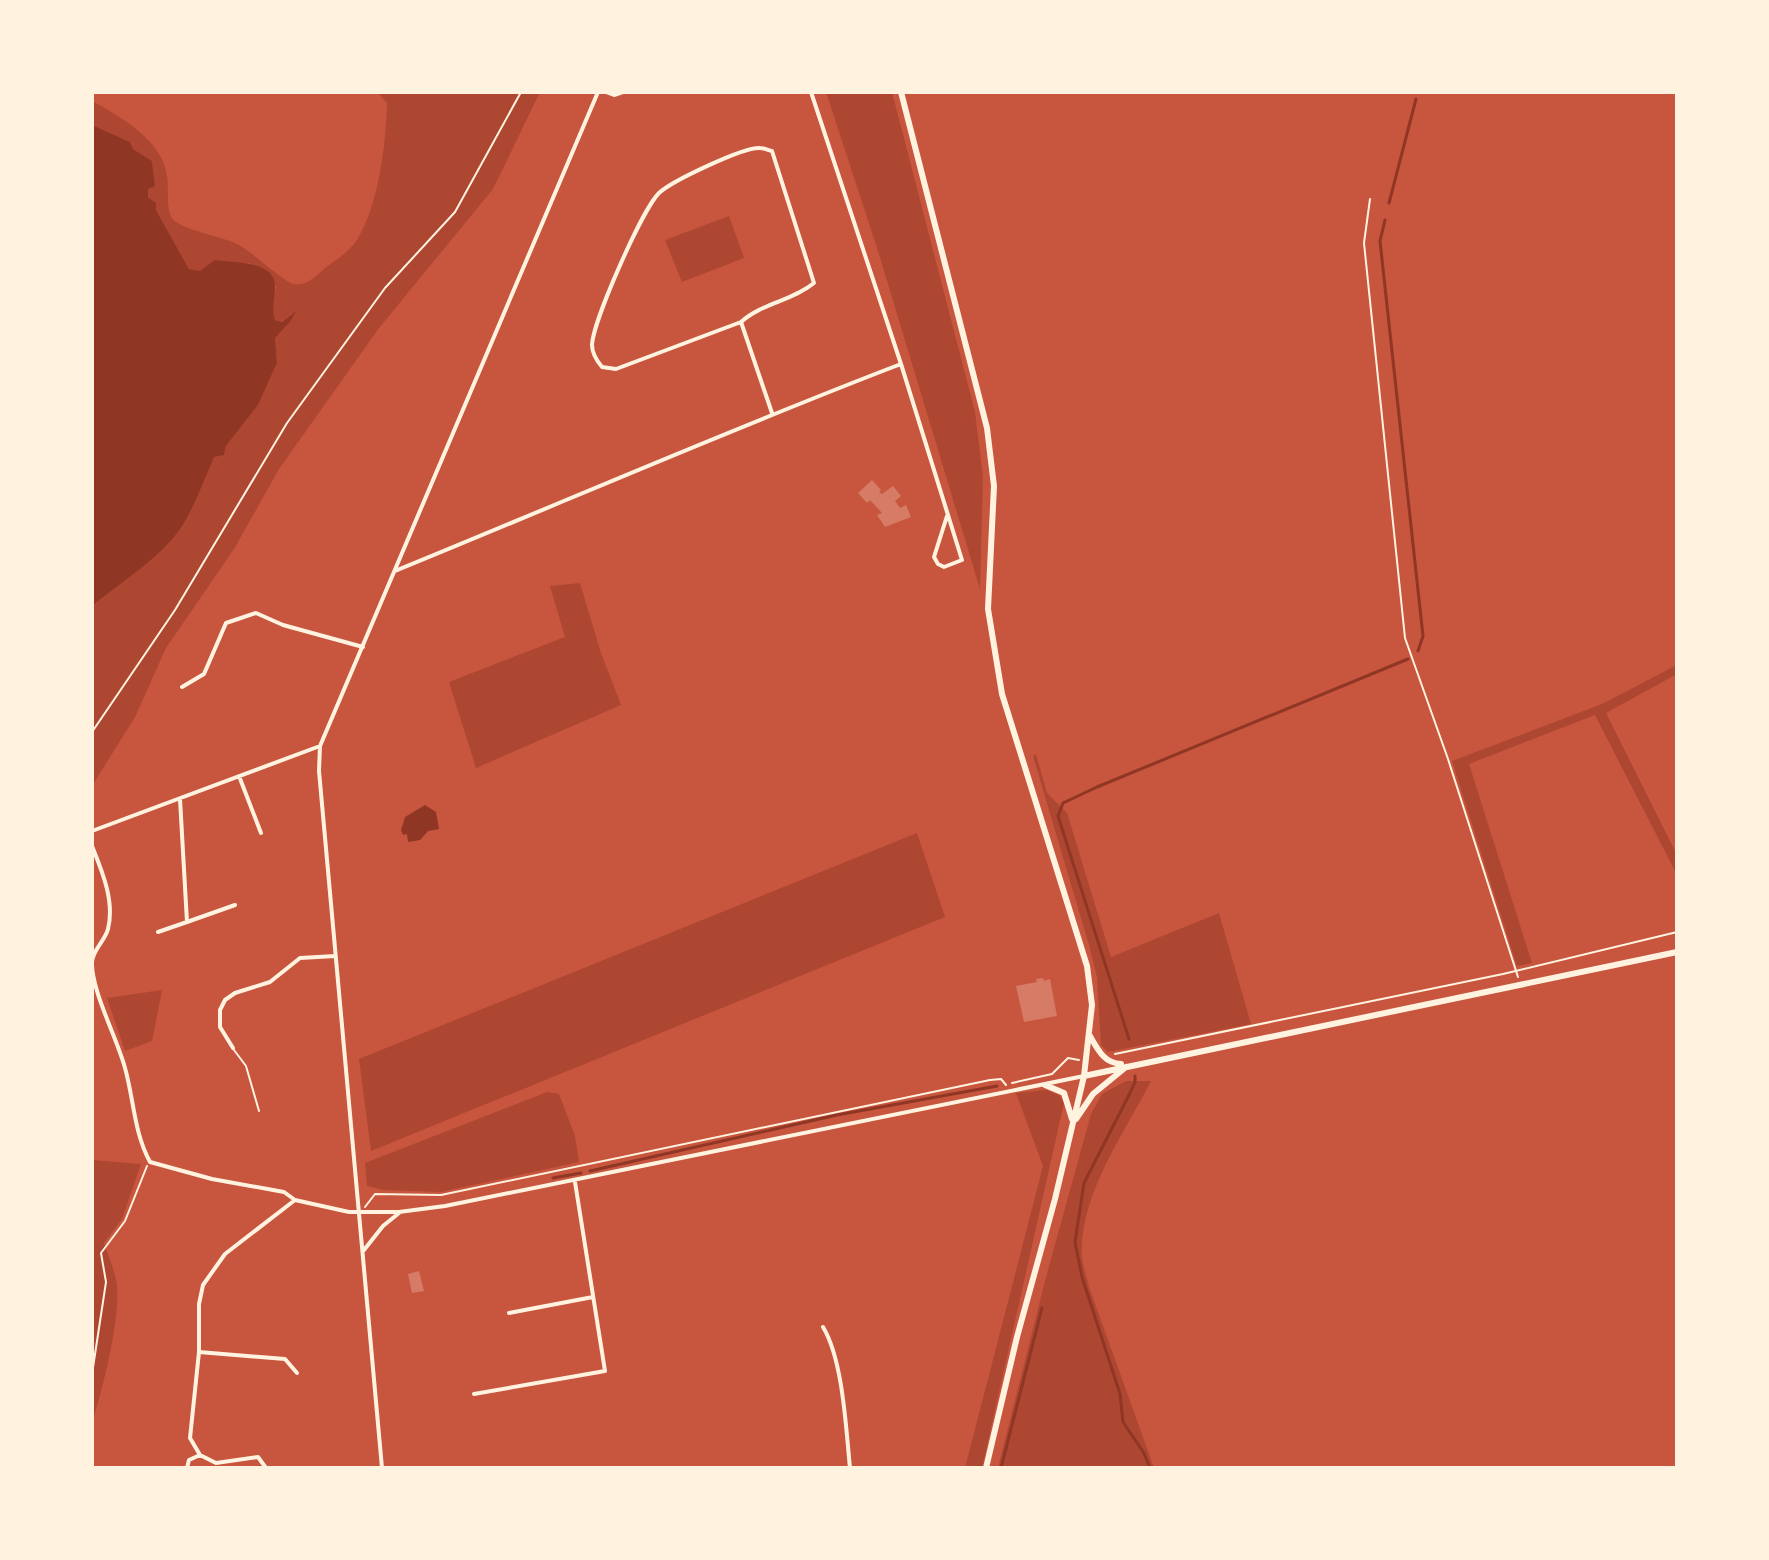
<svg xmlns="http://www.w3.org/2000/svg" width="1769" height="1560" font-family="Lora,serif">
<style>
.green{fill:#ae4732}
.water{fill:#8f3625}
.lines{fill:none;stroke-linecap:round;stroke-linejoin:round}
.stream{stroke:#8f3625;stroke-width:3}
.building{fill:#d67c66}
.path{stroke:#fff3e0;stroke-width:2}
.service{stroke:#fff3e0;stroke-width:2}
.minor{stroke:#fff3e0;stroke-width:4}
.secondary{stroke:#fff3e0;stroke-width:6}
</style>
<rect width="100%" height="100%" fill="#c8553d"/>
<path class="green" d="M 377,92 L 540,92 L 493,189 L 379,328 L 279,469 L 234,549 L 166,648 L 135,717 L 92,786 L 92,606 C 120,583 163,555 182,525 C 196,504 204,480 214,456 L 224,455 L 226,446 L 258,405 L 277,363 L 275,338 L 290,322 L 293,313 L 281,322 L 275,320 L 272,311 L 276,286 L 250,263 L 200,272 L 189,269 L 156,210 L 156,203 L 148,197 L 148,189 L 155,186 L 152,161 L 133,149 L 130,142 L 92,125 L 92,101 C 120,116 163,141 167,176 C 169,188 166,209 172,218 C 180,230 223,236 239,245 C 254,253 282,281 294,284 C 306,287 317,275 325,268 C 336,260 350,251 357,240 C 379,204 386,144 387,103 Z
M 826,92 L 892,92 L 975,412 L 983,477 L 980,589 L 878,251 Z
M 729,216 L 744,258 L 682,282 L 665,240 Z
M 580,583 L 601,653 L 621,705 L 476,768 L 449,682 L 565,637 L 550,586 Z
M 1677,665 L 1677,674 L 1606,713 L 1677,855 L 1677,875 L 1595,715 L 1469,764 L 1532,963 L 1517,966 L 1452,761 L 1602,704 Z
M 1036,754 L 1047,793 L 1067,813 L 1111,957 L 1219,913 L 1251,1024 L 1108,1052 L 1101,1045 L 1097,977 L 1089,945 L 1033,756 Z
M 917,833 L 945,917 L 371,1151 L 359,1059 Z
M 162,990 L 152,1041 L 125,1051 L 107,998 Z
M 1126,1081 L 1151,1081 C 1125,1132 1078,1197 1082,1257 C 1083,1267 1087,1277 1089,1287 L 1154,1468 L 998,1468 L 1045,1281 L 1091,1114 L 1102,1094 Z
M 1046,1090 L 1059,1095 L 1064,1103 L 982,1468 L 965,1468 L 1043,1166 L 1016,1093 Z
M 547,1092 L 559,1094 L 575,1136 L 579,1162 L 441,1192 L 383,1190 L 367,1186 L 365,1163 Z
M 92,1160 L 141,1164 L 122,1219 L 104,1243 C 108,1254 113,1267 116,1279 C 123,1310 102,1392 92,1423 Z"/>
<path class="water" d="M 92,125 L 130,142 L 133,149 L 152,161 L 155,186 L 148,189 L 148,197 L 156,203 L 156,210 L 189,269 L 200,271 L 215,260 C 233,263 276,260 275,287 C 275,300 271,307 275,320 L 282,322 L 296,311 L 290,322 L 275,338 L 277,363 L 258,405 L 226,446 L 224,455 L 214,457 C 204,480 196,504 182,526 C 163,556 120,583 92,606 Z
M 425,805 L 436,812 L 439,829 L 428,831 L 420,840 L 408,842 L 407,834 L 403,835 L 401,830 L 405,817 Z"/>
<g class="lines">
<path class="stream" d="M 1389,203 L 1416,99
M 1385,220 L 1380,241 L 1423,636 L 1418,651
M 1129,1039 L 1058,816 L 1063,803 L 1097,787 L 1408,659
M 1135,1076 L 1135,1082 L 1130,1093 L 1084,1183 L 1075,1242 L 1082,1277 L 1120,1394 L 1123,1422 L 1144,1453 L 1150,1468
M 590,1171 L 837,1115 L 997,1086
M 553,1178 L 581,1173
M 1001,1468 L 1042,1308"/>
</g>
<path class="building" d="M 872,480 L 881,490 L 879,492 L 882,494 L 893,486 L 901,496 L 895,501 L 900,508 L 906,505 L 911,517 L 885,527 L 877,515 L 882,513 L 870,500 L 867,503 L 858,493 Z
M 1043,978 L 1044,981 L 1050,979 L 1057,1016 L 1024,1022 L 1016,986 L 1037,982 L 1036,979 Z
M 419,1271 L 424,1291 L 412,1293 L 408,1274 Z"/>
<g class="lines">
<path class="path" d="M 92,94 L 96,92
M 1370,199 L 1364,243 L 1405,638 L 1448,759 L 1518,977
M 92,732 L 175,610 L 287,423 L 385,288 L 455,212 L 521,92
M 1115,1054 L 1503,974 L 1677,932
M 1012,1083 L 1052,1074 L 1068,1058 L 1079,1060
M 365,1207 L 375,1194 L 441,1195 L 990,1080 L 1001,1079 L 1006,1085
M 92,1374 L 106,1282 L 101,1253 L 125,1221 L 147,1166"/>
<path class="service" d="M 234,1050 L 246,1066 L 259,1111"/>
<path class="minor" d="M 606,92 L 614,95 L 623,92
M 811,92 L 901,364 L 962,560 L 944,567 L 938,564 L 934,557 L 947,516
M 741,322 C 762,303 792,301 814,283 L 772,151 C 768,150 764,148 760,148 C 743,147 672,181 659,193 C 642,210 593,321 592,345 C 592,354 597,361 602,367 L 616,369 L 741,322 L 772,413
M 395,571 C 564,502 731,429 901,364
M 182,687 L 204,674 L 226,623 L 256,613 L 283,625 L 363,647
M 239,776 L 261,833
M 92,831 L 320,746
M 92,846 C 102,871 115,901 108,929 C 105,941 93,949 92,962 C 91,990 117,1038 125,1068 C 134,1100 134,1133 150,1162 L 212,1179 L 284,1192 L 295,1200 L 349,1212 L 399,1212 L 445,1206 L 1084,1076
M 187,922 L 235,905
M 158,932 L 187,922 L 180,799
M 233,1048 L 220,1027 L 220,1010 L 225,1000 L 235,993 L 270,982 L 300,958 L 335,956
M 364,1250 L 383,1226 L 399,1213
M 509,1313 L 593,1297
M 823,1327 C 843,1360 846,1429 850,1468
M 199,1352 L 285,1359 L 297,1373
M 474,1394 L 605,1371 L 575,1182
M 187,1468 L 189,1460 L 200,1455
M 266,1468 L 258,1457 L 216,1463 L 200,1455 L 190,1438 L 199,1352 L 199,1304 L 203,1285 L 225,1254 L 295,1200
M 382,1468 L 319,771 L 320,746 L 598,92"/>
<path class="secondary" d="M 901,92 L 987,428 L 994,486 L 988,609 L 1002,694 L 1087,966 L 1092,1005 L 1084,1076 L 1055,1199 L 1017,1337 L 986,1468
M 1090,1036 C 1098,1050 1104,1063 1121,1064
M 1084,1076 L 1677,952
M 1045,1085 L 1064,1093 L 1072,1119
M 1076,1119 L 1093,1094 L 1126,1067"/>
</g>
<rect width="1769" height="1560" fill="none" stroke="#fff3e0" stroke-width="188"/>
</svg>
